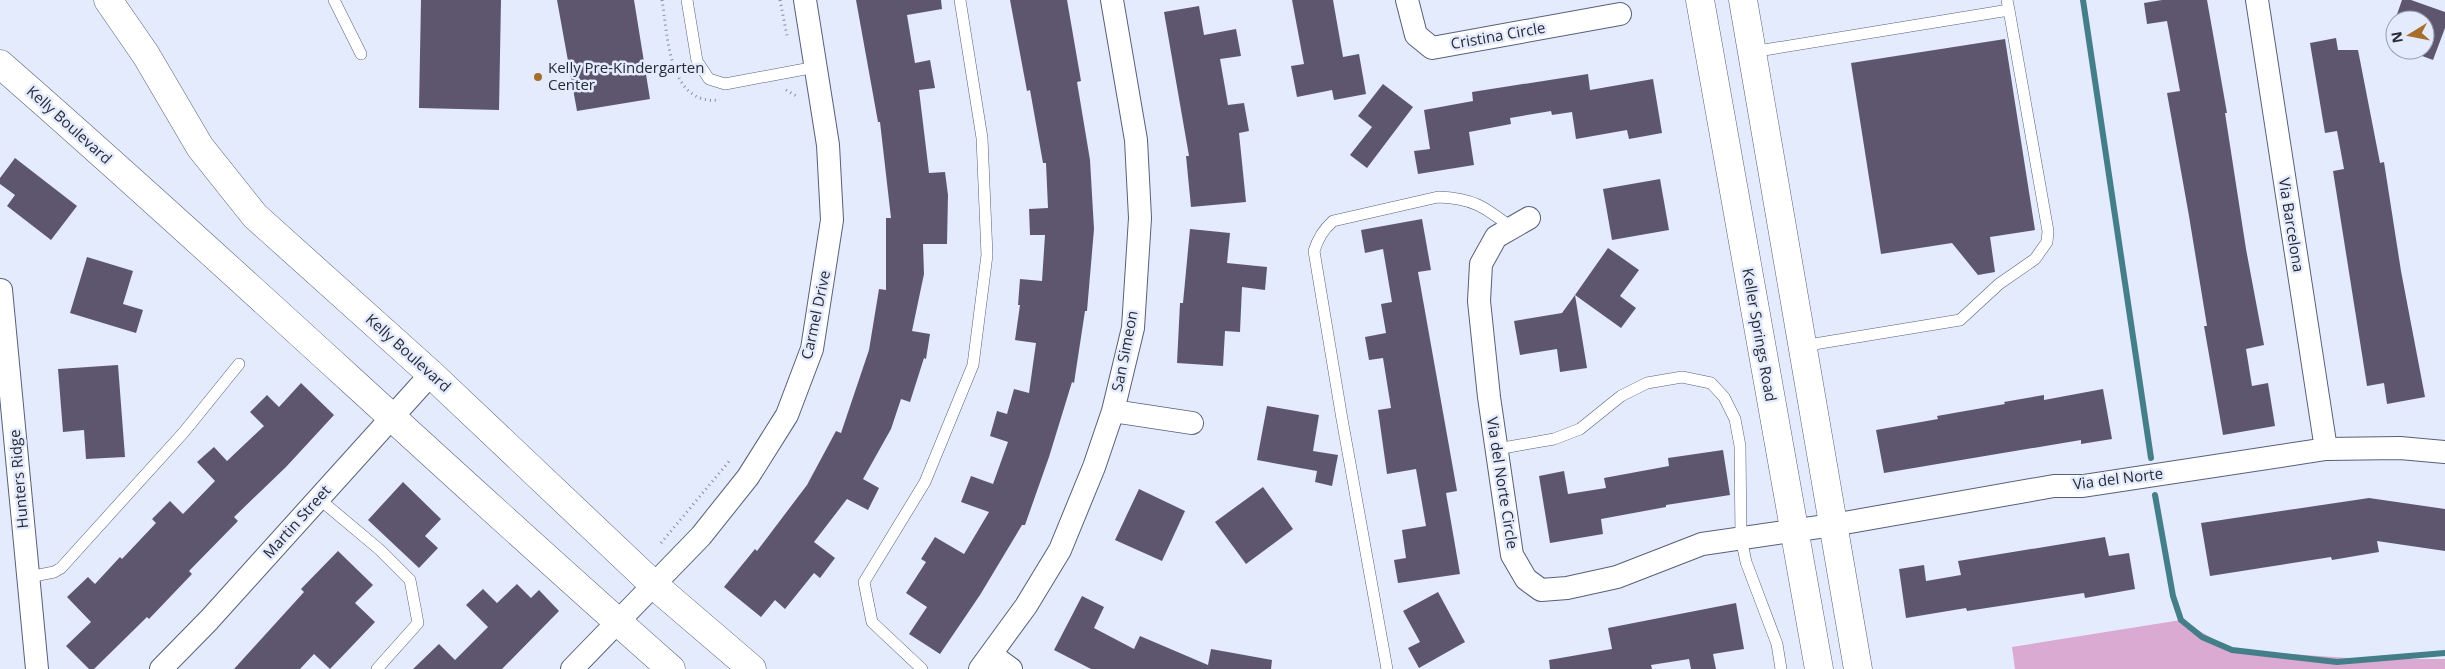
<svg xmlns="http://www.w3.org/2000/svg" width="2445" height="669" font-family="'Open Sans',sans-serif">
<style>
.green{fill:#daaad2}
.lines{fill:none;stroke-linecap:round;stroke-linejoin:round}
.stream{stroke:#447e89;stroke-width:6}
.building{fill:#5e566f}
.service-casing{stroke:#576079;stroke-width:12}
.minor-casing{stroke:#576079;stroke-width:24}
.secondary-casing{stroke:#576079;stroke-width:29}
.path{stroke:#888d9b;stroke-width:3;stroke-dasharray:1 4;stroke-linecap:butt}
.service{stroke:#fff;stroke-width:11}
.minor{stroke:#fff;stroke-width:22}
.secondary{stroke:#fff;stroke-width:28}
.poi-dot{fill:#a66d2b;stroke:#e4ebfc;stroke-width:2}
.labels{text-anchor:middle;stroke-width:5;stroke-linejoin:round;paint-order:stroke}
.street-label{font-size:15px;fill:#272b36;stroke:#e4ebfc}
.poi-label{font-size:15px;fill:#272b36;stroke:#e4ebfc;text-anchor:start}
</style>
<rect width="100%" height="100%" fill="#e4ebfc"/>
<path class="green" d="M 2181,620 L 2232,650 L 2364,659 L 2445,659 L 2445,669 L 2015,669 L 2012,647 Z"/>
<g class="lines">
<path class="stream" d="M 2083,0 L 2151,458
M 2155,495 L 2173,596 L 2181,620 L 2202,637 L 2232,650 L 2337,662 L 2445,653"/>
</g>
<path class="building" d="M 421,0 L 501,0 L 499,110 L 419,108 Z
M 557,0 L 634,0 L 650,99 L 577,111 Z
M 856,0 L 941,0 L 942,9 L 907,15 L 915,63 L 930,60 L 935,88 L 919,90 L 929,173 L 945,172 L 948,195 L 947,244 L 923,244 L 924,274 L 912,331 L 930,334 L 926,359 L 924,358 L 910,402 L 901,399 L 891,429 L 863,479 L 879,488 L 868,510 L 847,499 L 814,542 L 835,558 L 820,578 L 814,573 L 785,609 L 775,600 L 761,617 L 724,587 L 755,549 L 757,551 L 807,485 L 836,431 L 841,433 L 869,350 L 879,289 L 886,290 L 886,218 L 891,218 L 880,122 L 878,122 Z
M 1010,0 L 1067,0 L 1081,81 L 1077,82 L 1090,160 L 1094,229 L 1087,311 L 1085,311 L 1074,383 L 1072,382 L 1049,457 L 1025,525 L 1022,525 L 980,595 L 940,654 L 909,634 L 927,607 L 906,593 L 926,562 L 921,559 L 935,537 L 964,554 L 989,512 L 961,502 L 971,476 L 993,484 L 1008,442 L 990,436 L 997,411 L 1007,414 L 1014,389 L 1029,393 L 1036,343 L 1015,340 L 1020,305 L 1018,305 L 1020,279 L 1042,281 L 1045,235 L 1030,235 L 1029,209 L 1048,208 L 1046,163 L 1043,163 L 1030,90 L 1027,91 Z
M 1292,0 L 1333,0 L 1343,57 L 1359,54 L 1366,94 L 1334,100 L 1332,90 L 1297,97 L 1291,66 L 1304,64 Z
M 2162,0 L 2207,0 L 2227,113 L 2225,113 L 2246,249 L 2264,345 L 2246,349 L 2252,386 L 2268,383 L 2275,426 L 2223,435 L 2204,326 L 2207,326 L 2189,216 L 2167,93 L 2180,91 L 2167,21 L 2147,24 L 2144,3 Z
M 2402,0 L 2411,0 L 2445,12 L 2445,28 L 2433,60 L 2406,50 L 2425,50 L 2425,20 L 2395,20 L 2395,46 L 2387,43 Z
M 1199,6 L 1204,35 L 1236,29 L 1241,56 L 1220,59 L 1228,105 L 1244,103 L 1249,131 L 1239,133 L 1246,202 L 1191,207 L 1186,156 L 1189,156 L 1164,12 Z
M 2336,38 L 2338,50 L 2358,50 L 2380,163 L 2384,162 L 2401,271 L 2425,397 L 2387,404 L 2384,383 L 2367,386 L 2333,171 L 2344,169 L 2337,131 L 2325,133 L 2310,43 Z
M 2005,39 L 2035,230 L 1990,237 L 1995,272 L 1978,275 L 1952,243 L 1881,254 L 1851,63 Z
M 1588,74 L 1590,90 L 1653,79 L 1662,133 L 1629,139 L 1627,130 L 1576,139 L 1572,112 L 1552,115 L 1551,111 L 1510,118 L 1511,124 L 1469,132 L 1474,165 L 1418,174 L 1414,151 L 1430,149 L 1424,110 L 1473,101 L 1472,92 Z
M 1383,84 L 1413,107 L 1367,168 L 1350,155 L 1372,127 L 1358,116 Z
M 15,158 L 77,206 L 51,240 L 7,206 L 15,195 L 0,184 L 0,178 Z
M 1660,179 L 1669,230 L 1612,240 L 1603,189 Z
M 1422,219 L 1431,270 L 1418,272 L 1457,491 L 1446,493 L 1460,574 L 1398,583 L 1394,560 L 1406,558 L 1402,530 L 1426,526 L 1416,469 L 1387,474 L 1378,410 L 1391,408 L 1383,358 L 1369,360 L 1365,337 L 1386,333 L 1381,304 L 1392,302 L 1383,249 L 1365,253 L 1361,230 Z
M 1190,229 L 1230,233 L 1227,263 L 1267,267 L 1265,290 L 1242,287 L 1240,332 L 1225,331 L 1223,366 L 1177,363 L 1180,303 L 1183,303 Z
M 1608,248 L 1639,270 L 1620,296 L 1636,308 L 1621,328 L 1575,295 Z
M 87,257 L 133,271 L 123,304 L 143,310 L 136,333 L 70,313 Z
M 1575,295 L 1587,368 L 1560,372 L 1557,349 L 1520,355 L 1514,321 L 1562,313 Z
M 118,365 L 125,457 L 86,459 L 84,430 L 63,432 L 58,369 Z
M 301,383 L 334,415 L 286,467 L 234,517 L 238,521 L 189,571 L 192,574 L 149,619 L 147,617 L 94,669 L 89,669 L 66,646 L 91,622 L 67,597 L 88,577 L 95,584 L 120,557 L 122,559 L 156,523 L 152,519 L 170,501 L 183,514 L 215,481 L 197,462 L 214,447 L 227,461 L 264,426 L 250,412 L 267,395 L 279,407 Z
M 2103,389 L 2112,439 L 2081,444 L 2081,440 L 1884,473 L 1876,430 L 1938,419 L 1937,416 L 2005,404 L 2004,402 L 2044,395 L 2044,400 Z
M 1267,406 L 1319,415 L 1313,451 L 1338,455 L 1332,486 L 1315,482 L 1317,471 L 1257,460 Z
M 1723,450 L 1730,495 L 1666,505 L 1666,507 L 1601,519 L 1603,534 L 1550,543 L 1539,476 L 1564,471 L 1568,494 L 1606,488 L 1604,478 L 1669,466 L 1668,458 Z
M 403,482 L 441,519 L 425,536 L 438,548 L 419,568 L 368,520 Z
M 1263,487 L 1293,529 L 1246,564 L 1215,522 Z
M 1139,489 L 1185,511 L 1162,561 L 1115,540 Z
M 2369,498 L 2445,509 L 2445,551 L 2377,541 L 2379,552 L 2332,560 L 2331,557 L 2210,576 L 2201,523 Z
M 2105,537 L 2109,556 L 2129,553 L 2135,589 L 2085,598 L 2084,593 L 1967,611 L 1966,608 L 1906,618 L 1899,569 L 1924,565 L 1926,581 L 1961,575 L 1958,561 Z
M 338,551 L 373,585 L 355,603 L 375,622 L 330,669 L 314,654 L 300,669 L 234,669 L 304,592 L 301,589 Z
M 517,584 L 531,598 L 539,590 L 559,611 L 502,669 L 413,669 L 439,644 L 455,660 L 488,627 L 466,605 L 483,589 L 497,603 Z
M 1438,592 L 1465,642 L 1419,668 L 1408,648 L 1420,642 L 1403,611 Z
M 1082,596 L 1104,607 L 1094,628 L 1134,649 L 1140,636 L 1208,665 L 1211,649 L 1272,660 L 1271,669 L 1091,669 L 1054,650 Z
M 1736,603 L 1744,649 L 1713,654 L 1716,669 L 1691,669 L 1689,659 L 1651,665 L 1652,669 L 1550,669 L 1549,660 L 1612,649 L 1608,628 Z"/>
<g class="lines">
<g class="service-casing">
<path id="service" d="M 334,0 L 361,54
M 687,0 L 697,61 L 709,79 L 725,84 L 816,67
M 1752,52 L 2009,10 L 2007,0
M 1802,346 L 1960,320 L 1999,284 L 2035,259 L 2047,242 L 2048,231 L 2009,10
M 1497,449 L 1554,439 L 1580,429 L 1621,396 L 1647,383 L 1682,377 L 1711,383 L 1724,397 L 1735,419 L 1740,446 L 1741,538 L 1746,562 L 1777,644 L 1781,669
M 318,498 L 380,550 L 410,580 L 418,623 L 377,669
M 29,577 L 54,572 L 61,568 L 184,432 L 239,364
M 922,669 L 872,622 L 864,582 L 925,482 L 973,365 L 987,255 L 982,138 L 960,0
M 1387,669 L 1342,419 L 1314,251 C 1318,238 1323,230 1333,221 L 1438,197 C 1473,198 1485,207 1512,228"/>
</g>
<g class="minor-casing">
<path id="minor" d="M 1407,0 L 1416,35 L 1432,48 L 1620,14
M 2257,0 L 2326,449
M 1529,218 L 1496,237 L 1481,264 L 1479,301 L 1489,397 L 1512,555 L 1526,579 L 1541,590 L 1567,588 L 1617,577 L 1702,544 L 1833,525 L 2054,486 L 2083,486 L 2326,449 L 2400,448 L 2445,452
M 1,290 L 37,669
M 1113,411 L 1192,423
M 992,655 L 1011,669
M 161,669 L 209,620 L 431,374
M 572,669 L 701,536 L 748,477 L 787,415 L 812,349 L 832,220 L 828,145 L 805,0
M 980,669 L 1026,606 L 1060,550 L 1094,467 L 1113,411 L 1133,328 L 1140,218 L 1136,140 L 1112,0"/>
</g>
<g class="secondary-casing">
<path id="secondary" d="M 108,0 L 146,55 L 200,147 L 255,216 L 431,374 L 654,585 L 752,669
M 1700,0 L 1819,669
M 1743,0 L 1858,669
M 0,64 C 227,262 445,470 671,669"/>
</g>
<path class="path" d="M 662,0 C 668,36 668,106 720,100
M 780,0 L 787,36
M 786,90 L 798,97
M 661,543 L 731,459"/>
<use href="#service" class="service"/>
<use href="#minor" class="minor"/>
<use href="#secondary" class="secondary"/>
</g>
<circle class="poi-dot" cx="538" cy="77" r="5"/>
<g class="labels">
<g class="street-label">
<text transform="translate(1498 36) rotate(-10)" y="5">Cristina Circle</text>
<text transform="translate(69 125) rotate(42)" y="5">Kelly Boulevard</text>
<text transform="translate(2291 225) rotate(81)" y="5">Via Barcelona</text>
<text transform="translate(816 315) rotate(-78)" y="5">Carmel Drive</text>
<text transform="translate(1759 335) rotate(80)" y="5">Keller Springs Road</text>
<text transform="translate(1125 351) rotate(-79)" y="5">San Simeon</text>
<text transform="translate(408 353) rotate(42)" y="5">Kelly Boulevard</text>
<text transform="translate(19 479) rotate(-95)" y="5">Hunters Ridge</text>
<text transform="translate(2118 479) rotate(-7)" y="5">Via del Norte</text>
<text transform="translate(1502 483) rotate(81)" y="5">Via del Norte Circle</text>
<text transform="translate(297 522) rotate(-48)" y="5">Martin Street</text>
</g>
<g class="poi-label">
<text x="548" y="73">Kelly Pre-Kindergarten<tspan x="548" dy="17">Center</tspan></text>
</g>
</g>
<g transform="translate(2410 35) rotate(260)"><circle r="24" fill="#e4ebfc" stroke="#989ead"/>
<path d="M0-4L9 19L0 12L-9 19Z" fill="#a66d2b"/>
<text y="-8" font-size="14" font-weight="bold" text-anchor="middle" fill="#272b36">N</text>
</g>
</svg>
